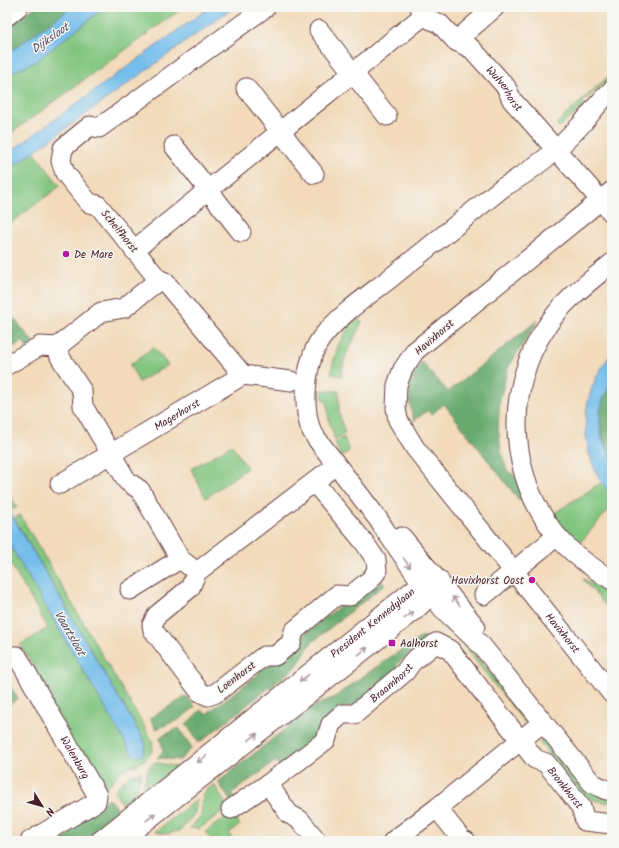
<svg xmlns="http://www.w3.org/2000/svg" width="619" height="848" font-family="Kalam,sans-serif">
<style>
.green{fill:#81c57f;stroke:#667255}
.forest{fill:#68aa6e;stroke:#59644c}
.water{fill:#73beec;stroke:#5e6e8c}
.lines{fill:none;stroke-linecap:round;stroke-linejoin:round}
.minor-casing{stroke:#633b40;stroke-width:21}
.minor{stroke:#fff;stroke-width:19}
.oneway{stroke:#ae9aa0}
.poi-dot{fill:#b5179e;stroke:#f6f6f2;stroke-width:1.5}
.labels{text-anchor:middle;stroke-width:3;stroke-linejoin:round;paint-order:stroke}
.street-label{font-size:11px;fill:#4a1f2b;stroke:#f6f6f2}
.poi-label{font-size:11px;fill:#4a1f2b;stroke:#f6f6f2;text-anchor:start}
.water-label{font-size:12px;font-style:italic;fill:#564f65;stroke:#f6f6f2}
</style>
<rect width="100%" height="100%" fill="#f6f6f2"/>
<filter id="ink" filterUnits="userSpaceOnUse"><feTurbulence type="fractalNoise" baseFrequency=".025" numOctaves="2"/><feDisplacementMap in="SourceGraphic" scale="8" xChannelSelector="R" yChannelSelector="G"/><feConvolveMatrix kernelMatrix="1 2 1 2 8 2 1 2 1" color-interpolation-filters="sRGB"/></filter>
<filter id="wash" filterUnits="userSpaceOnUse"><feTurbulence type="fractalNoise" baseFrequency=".012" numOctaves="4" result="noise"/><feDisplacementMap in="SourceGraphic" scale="16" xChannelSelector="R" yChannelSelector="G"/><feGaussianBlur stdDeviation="0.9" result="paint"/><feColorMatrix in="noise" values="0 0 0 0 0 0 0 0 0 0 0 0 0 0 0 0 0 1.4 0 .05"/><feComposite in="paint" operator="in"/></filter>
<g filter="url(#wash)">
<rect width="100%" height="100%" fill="#f2daba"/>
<path class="green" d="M 105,7 L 184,7 L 7,136 L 7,78 L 10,73 L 35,62 Z
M 612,73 L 612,76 L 583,102 L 584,107 L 559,127 L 556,124 Z
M 34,152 L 60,186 L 7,226 L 7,171 Z
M 358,318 L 362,322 L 345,357 L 341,376 L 331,374 C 334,356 337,345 347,330 L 345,327 L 350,321 L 353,323 Z
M 153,347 L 168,365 L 139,382 L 130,365 Z
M 323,390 L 339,391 L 339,412 L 345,434 L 335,439 L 329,421 L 327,402 L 322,398 Z
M 344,437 L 349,451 L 341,457 L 335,442 Z
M 232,445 L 247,468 L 206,498 L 191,469 Z
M 602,482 L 612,495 L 612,506 L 579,544 L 568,534 L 553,514 Z
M 7,490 L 17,507 L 9,510 L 7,507 Z
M 20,515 L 152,740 L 153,750 L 146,759 L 138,764 L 122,770 L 108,786 L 97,787 L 47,698 L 50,693 L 20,645 L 48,628 L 7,558 L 7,540 L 132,754 L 136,756 L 146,744 L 14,518 Z
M 582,578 L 612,595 L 612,613 Z
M 448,620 L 468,640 L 466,644 L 492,675 L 496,673 L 499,676 L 496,679 L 529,720 L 525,723 L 455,635 L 440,626 Z
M 546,737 L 550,742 L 547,745 L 561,762 L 564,762 L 568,766 L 567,769 L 583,786 L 612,797 L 612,803 L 597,801 L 584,796 L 576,788 L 539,742 Z
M 155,762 L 176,767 L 141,795 L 148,768 Z
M 141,772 L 135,800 L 125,808 L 114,791 L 128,776 Z
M 214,784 L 228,808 L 199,829 L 190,828 L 201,815 L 203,793 Z
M 197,799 L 195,813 L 181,830 L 168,834 L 155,832 Z
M 232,813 L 240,825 L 229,833 L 233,841 L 213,841 L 205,832 Z
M 150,836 L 165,841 L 174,840 L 174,841 L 142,841 Z"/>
<path class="forest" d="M 35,7 L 72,7 L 7,54 L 7,29 Z
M 7,310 L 34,343 L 27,348 L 23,341 L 7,350 Z
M 538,320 L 508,368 L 500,399 L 498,426 L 501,451 L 507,471 L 514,475 L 524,494 L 519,500 L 444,404 L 431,415 L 428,410 L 414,421 C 410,408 406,388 413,375 C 416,370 419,366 422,362 L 448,392 Z
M 612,380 L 612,458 C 598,434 595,404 612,380 Z
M 382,582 L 385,584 L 310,644 L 297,666 L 199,743 L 186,724 L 201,710 L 206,714 L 259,674 L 257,668 L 297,640 L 345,602 L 350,603 Z
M 423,636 L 426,641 L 397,664 L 397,671 L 352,707 L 344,707 L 320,727 L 318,737 L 280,767 L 276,761 L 232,793 L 236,799 L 231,802 L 218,782 L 314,706 L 333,698 L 386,660 Z
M 7,680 L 18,699 L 7,706 Z
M 187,696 L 195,707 L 180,719 L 156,729 L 150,718 Z
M 179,728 L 192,748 L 180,760 L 157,758 L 163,751 L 160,737 Z
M 107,798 L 116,806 L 119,812 L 83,841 L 60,841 L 71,833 L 65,825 L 100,806 Z"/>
<path class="water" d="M 72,7 L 105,7 L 35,62 L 10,73 L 7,78 L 7,54 Z
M 210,7 L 234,7 L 7,171 L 7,154 Z
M 612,353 L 612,380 L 603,399 L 600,412 L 600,425 L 602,438 L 612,458 L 612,495 C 587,470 579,424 591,391 C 595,377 603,365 612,353 Z
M 7,507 L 146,744 L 143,755 L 136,757 L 132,754 L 7,540 Z"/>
</g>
<g filter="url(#ink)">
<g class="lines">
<g class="minor-casing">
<g id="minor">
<path id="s1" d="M 420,7 L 423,16 L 440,24 L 456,41 L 472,49 L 506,87 L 512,100 L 612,213"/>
<path d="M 7,16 L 18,7"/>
<path d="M 319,30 L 387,116"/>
<path d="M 456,41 L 495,7"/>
<path d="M 246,88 L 314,174"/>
<path d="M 612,90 C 599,101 591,114 579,127 C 557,151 530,172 502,188 C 464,219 426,249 388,280 C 366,297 341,314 323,336 C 306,357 302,401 310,427 C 311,430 314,434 316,438 L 378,519 L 385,530 L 422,583 L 443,609 L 482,646 L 592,783 L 606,790 L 612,791"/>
<path d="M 174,146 L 241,232"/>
<path id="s2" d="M 612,191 L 415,351 L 403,369 L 397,385 L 396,408 L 398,420 L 415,448 L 612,694"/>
<path d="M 134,250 L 423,16"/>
<path d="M 612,263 C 588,283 564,300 547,326 C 503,389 508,479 558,537 C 573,555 592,568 612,580"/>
<path d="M 57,347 L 60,357 L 82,391 L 83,406 L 127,481 L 140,490 L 180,559 L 197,572"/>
<path d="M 7,365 L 40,346 L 57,347 L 101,312 L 124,308 L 155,283 L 158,279"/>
<path d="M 243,375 L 165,282 L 158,279 L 98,205 L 89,203 L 65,173 L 61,161 L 63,148 L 90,126 L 99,128 L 266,7"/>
<path d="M 243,375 L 291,381"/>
<path d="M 314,482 L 364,542 L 376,560 L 377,571 L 370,580 L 350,596 L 337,595 L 294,631 L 291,643 L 275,656 L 264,656 L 216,693 L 208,696 L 200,692 L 153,630 L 152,625 L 157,615 L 190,588 L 197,572 L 336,465"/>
<path id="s3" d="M 60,484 L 243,375"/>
<path d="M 402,537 L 475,626"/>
<path d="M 130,590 L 180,559"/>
<path d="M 484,595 L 557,536"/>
<path id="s4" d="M 7,657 L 10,656 L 17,656 L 97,795 L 96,802 L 30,841"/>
<path d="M 268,784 L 289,814 L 300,820 L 317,841"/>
<path d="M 437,808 L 463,841 L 466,841"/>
<path id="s5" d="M 231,809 L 268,784 L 326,740 L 331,724 L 342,714 L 355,714 L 405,672 L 412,662 L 436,643 L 450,650 L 520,740 L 535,759 L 546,763 L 581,807 L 585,821 L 612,824"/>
<path d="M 123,839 L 414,611 L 432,594 L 437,583"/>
<path id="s6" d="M 100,841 L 422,583 L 439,580"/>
<path d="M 393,841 L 437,808 L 543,722"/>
</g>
</g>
<use href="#minor" class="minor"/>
</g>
<defs><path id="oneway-shaft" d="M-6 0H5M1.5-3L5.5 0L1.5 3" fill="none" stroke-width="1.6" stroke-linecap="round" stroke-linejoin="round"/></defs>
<g class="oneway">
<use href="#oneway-shaft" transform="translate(407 563) rotate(55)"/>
<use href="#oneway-shaft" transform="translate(456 601) rotate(-129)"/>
<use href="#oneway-shaft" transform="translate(409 615) rotate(-37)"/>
<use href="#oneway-shaft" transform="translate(363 651) rotate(-39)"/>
<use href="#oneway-shaft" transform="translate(304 678) rotate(142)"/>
<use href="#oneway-shaft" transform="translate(253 737) rotate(-38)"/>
<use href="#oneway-shaft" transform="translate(202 759) rotate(142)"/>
<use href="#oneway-shaft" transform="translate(151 817) rotate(-38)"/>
</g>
</g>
<g class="poi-dot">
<circle cx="66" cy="254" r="4"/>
<circle cx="532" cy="580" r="4"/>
<rect x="388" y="639" width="8" height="8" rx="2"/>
</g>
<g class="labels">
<g class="street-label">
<text dy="4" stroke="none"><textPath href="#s1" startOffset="121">Wulverhorst</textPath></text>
<text transform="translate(120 231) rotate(51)" y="4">Schelfhorst</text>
<text transform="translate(434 337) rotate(-41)" y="4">Havixhorst</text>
<text dy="4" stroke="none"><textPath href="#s3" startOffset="136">Magerhorst</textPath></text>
<text dy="4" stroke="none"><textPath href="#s6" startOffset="349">President Kennedylaan</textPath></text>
<text dy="4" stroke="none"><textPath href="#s2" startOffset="597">Havixhorst</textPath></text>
<text transform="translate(236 677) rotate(-37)" y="4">Loenhorst</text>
<text dy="4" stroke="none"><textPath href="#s5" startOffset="210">Braamhorst</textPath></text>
<text dy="4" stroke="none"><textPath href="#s4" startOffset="127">Walenburg</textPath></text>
<text dy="4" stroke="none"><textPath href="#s5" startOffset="467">Bronkhorst</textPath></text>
</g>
<g class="poi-label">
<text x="74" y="258">De Mare</text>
<text x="524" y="584" text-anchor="end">Havixhorst Oost</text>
<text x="400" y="647">Aalhorst</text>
</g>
<g class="water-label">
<text transform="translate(50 38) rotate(-35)" y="4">Dijksloot</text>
<text transform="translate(70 633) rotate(60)" y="4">Vaartsloot</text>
</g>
</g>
<rect width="619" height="848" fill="none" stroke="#f6f6f2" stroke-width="24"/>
<g transform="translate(42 806) rotate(127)" stroke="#f6f6f2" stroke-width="3" paint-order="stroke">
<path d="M0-3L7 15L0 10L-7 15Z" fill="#4a1f2b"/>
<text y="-6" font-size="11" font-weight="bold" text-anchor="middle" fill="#4a1f2b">N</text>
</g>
</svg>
